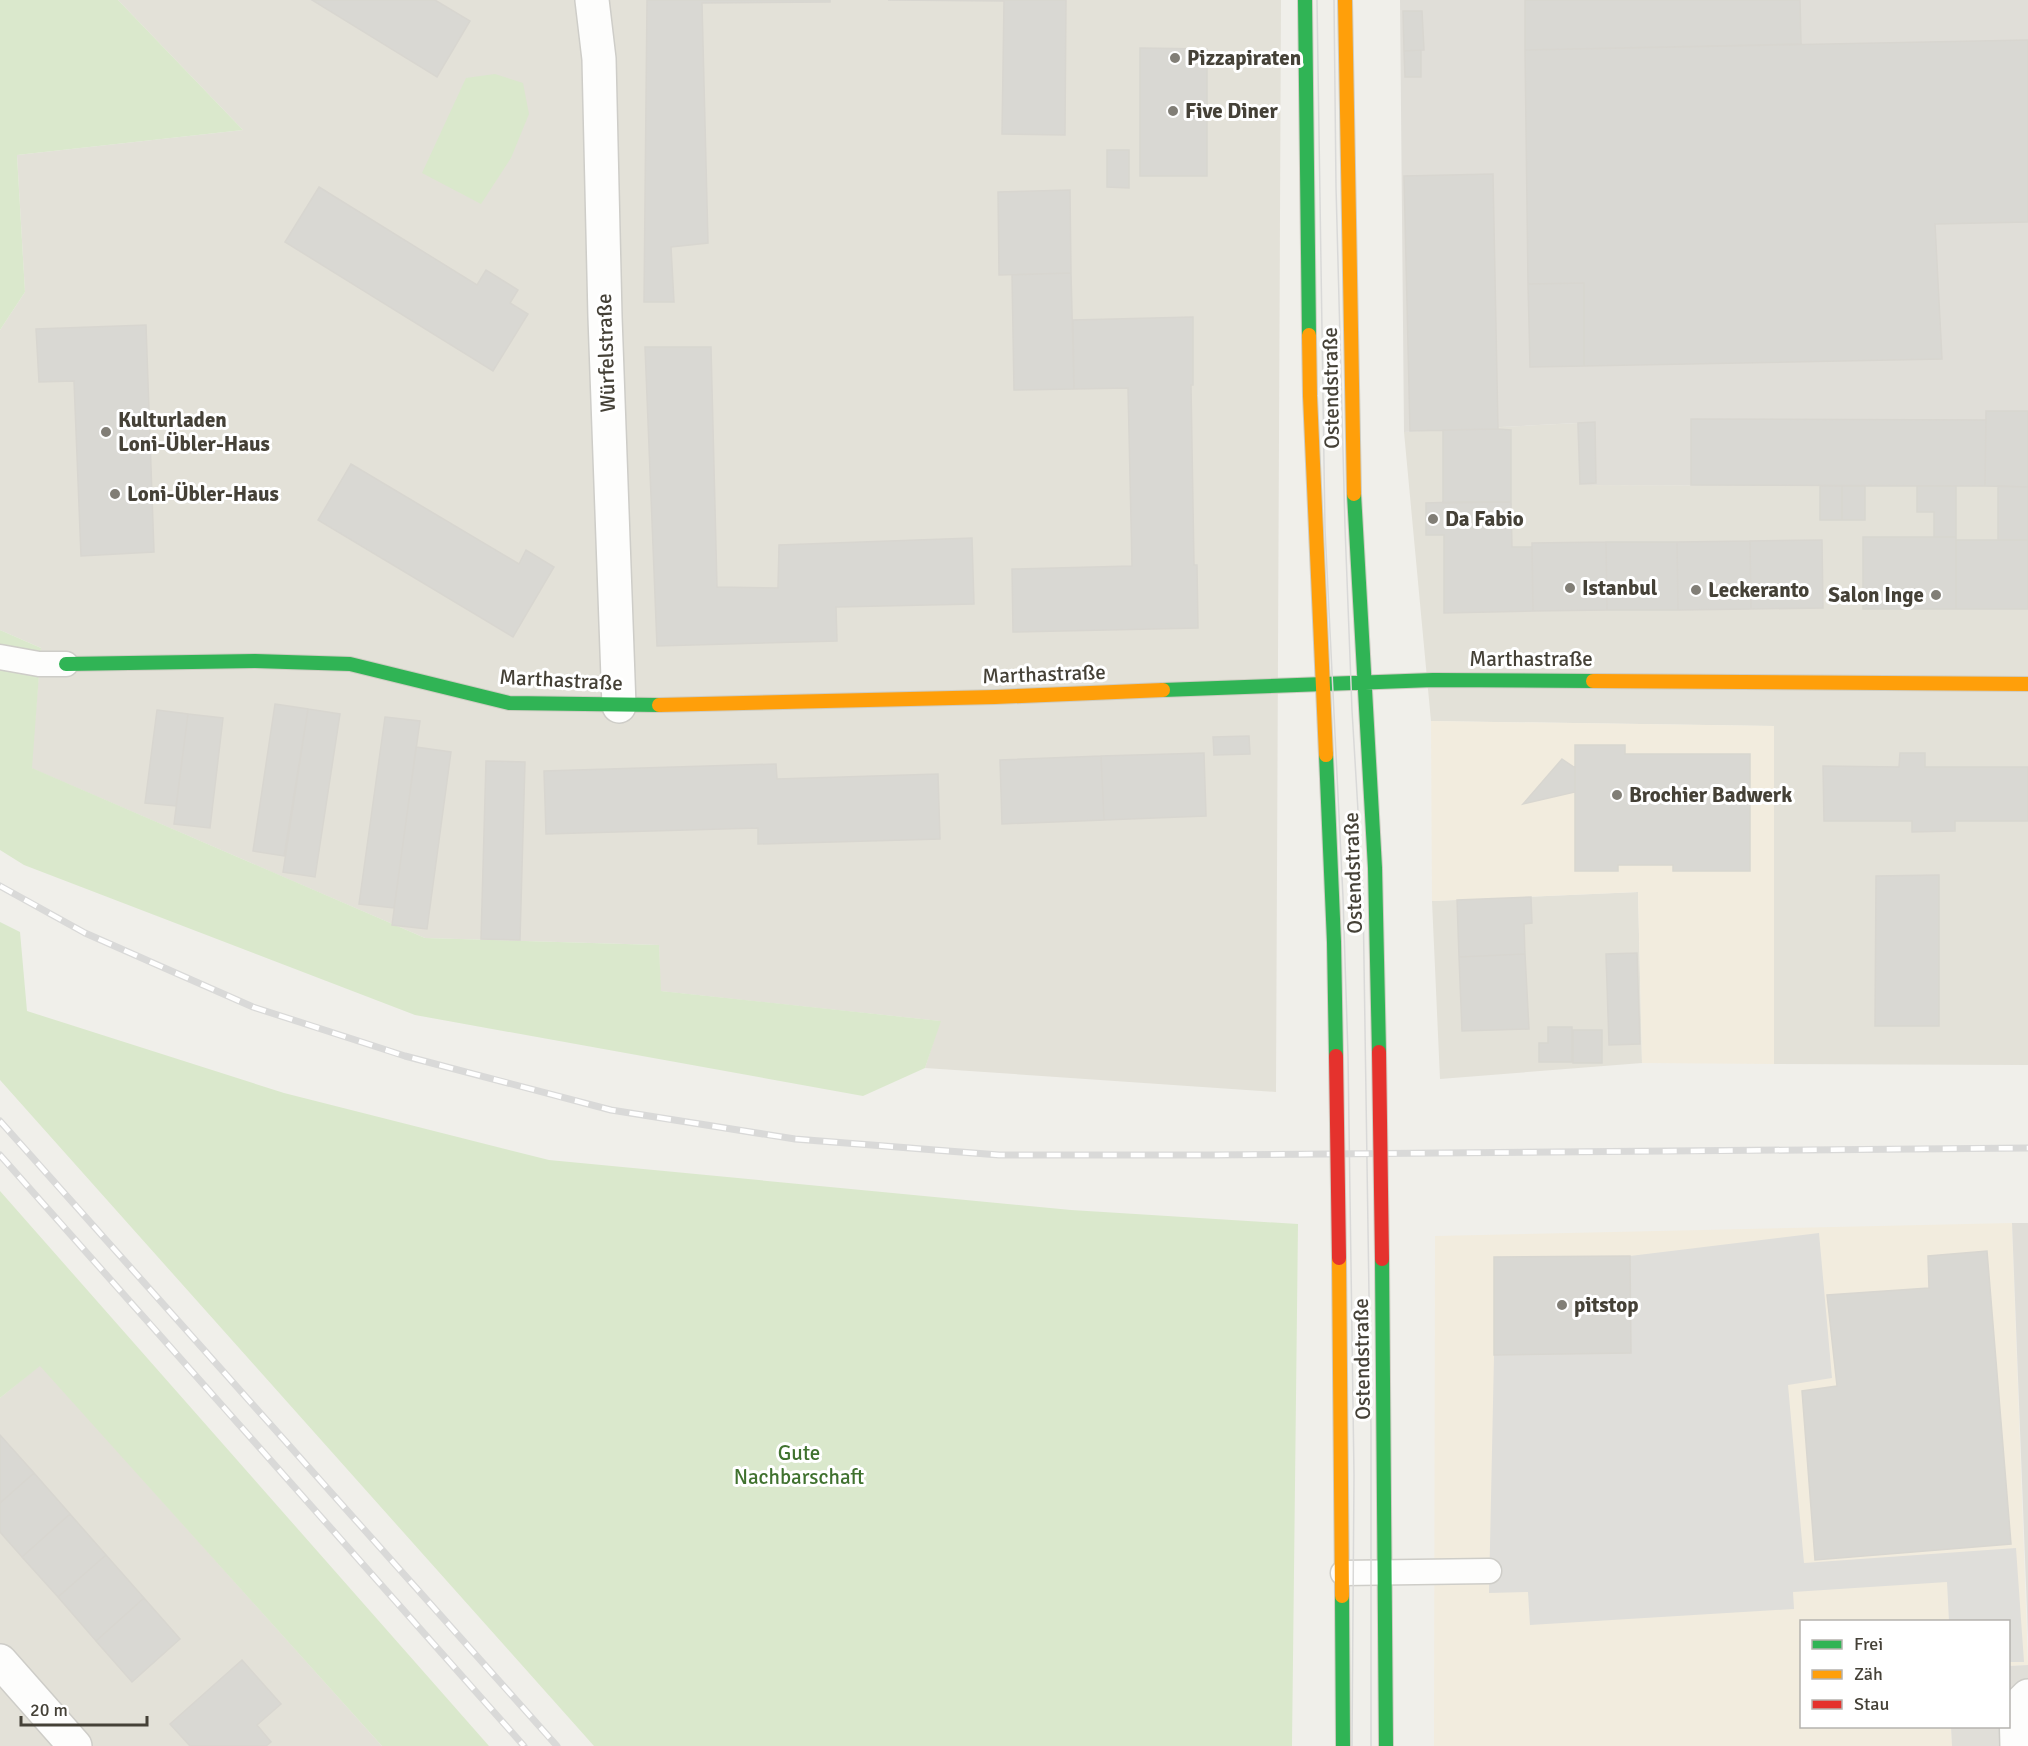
<svg xmlns="http://www.w3.org/2000/svg" width="2028" height="1746" font-family="Signika,sans-serif">
<style>
.residential{fill:#e3e1d8}
.commercial{fill:#f2ecde}
.industrial{fill:#e0ded8}
.green{fill:#dae8cc}
.parking{fill:#dfdeda}
.building{fill:#d9d8d3;stroke:#d8d6d0;stroke-width:1.5}
.lines{fill:none;stroke-linecap:round;stroke-linejoin:round}
.lane-casing{stroke:#cecdc8;stroke-width:27}
.street-casing{stroke:#cecdc8;stroke-width:36}
.fast-casing{stroke:#ceccc2;stroke-width:16}
.slow-casing{stroke:#ceccc2;stroke-width:16}
.lane{stroke:#fdfdfc;stroke-width:24}
.street{stroke:#fdfdfc;stroke-width:33}
.fast{stroke:#30b455;stroke-width:14}
.slow{stroke:#ff9f0a;stroke-width:14}
.tram{stroke:#d9d9d8;stroke-width:1.5}
.rail-casing{stroke:#d9d9d8;stroke-width:7}
.rail{stroke:#fff;stroke-width:4.5;stroke-dasharray:14;stroke-linecap:butt}
.jam-bridge-casing{stroke:#ceccc2;stroke-width:16;stroke-linecap:butt}
.jam-bridge{stroke:#e5322d;stroke-width:14}
.poi-dot{fill:#817e76;stroke:#fff;stroke-width:2}
.labels{text-anchor:middle;stroke-width:6;stroke-linejoin:round;paint-order:stroke}
.poi-label{font-size:21px;font-weight:bold;fill:#454137;stroke:#fff;text-anchor:start}
.street-label{font-size:21px;fill:#454137;stroke:#fff}
.park-label{font-size:21px;fill:#40722f;stroke:#fff}
</style>
<rect width="100%" height="100%" fill="#f0efea"/>
<path class="residential" d="M 118,0 L 1281,0 L 1276,1092 L 925,1068 L 940,1021 L 660,991 L 659,945 L 425,938 L 31,768 L 41,648 L 0,630 L 0,330 L 25,292 L 17,155 L 243,130 Z
M 1578,423 L 1580,485 L 2028,486 L 2028,1065 L 1774,1064 L 1773,726 L 1431,721 L 1404,432 Z
M 1638,892 L 1642,1063 L 1440,1079 L 1432,901 Z
M 40,1365 L 382,1746 L 0,1746 L 0,1398 Z"/>
<path class="commercial" d="M 1431,721 L 1774,726 L 1774,1064 L 1642,1063 L 1638,892 L 1432,901 Z
M 2012,1223 L 2028,1665 L 2009,1666 L 2008,1622 L 1802,1622 L 1802,1726 L 1951,1727 L 1952,1746 L 1434,1746 L 1435,1236 Z"/>
<path class="industrial" d="M 1400,0 L 2028,0 L 2028,486 L 1579,485 L 1577,423 L 1404,432 Z
M 2012,1223 L 2028,1223 L 2028,1636 Z
M 2028,1665 L 2028,1746 L 1952,1746 L 1951,1727 L 2008,1726 L 2009,1666 Z"/>
<path class="green" d="M 0,0 L 118,0 L 243,130 L 17,155 L 25,292 L 0,330 Z
M 495,74 L 523,83 L 529,114 L 511,158 L 481,204 L 422,173 L 466,78 Z
M 0,630 L 41,648 L 32,768 L 425,938 L 659,945 L 661,991 L 941,1021 L 925,1068 L 863,1096 L 415,1015 L 24,865 L 0,850 Z
M 0,922 L 20,932 L 27,1011 L 284,1093 L 549,1160 L 1071,1210 L 1298,1224 L 1292,1746 L 594,1746 L 0,1080 Z
M 0,1191 L 489,1746 L 382,1746 L 40,1366 L 0,1398 Z"/>
<path class="parking" d="M 1819,1233 L 1832,1378 L 1788,1385 L 1804,1563 L 2016,1548 L 2024,1662 L 2009,1662 L 2008,1622 L 1949,1621 L 1947,1582 L 1793,1592 L 1794,1609 L 1530,1625 L 1528,1592 L 1489,1593 L 1494,1355 L 1630,1353 L 1630,1256 Z"/>
<path class="building" d="M 312,0 L 435,0 L 470,21 L 437,77 Z
M 647,0 L 830,0 L 830,2 L 702,3 L 708,243 L 671,247 L 674,302 L 644,302 Z
M 888,0 L 1066,0 L 1065,135 L 1002,134 L 1004,1 Z
M 1525,0 L 1800,0 L 1801,44 L 1525,50 Z
M 1403,11 L 1422,11 L 1424,50 L 1404,51 Z
M 2028,40 L 2028,222 L 1935,224 L 1942,359 L 1584,366 L 1584,283 L 1528,284 L 1525,50 Z
M 1140,48 L 1207,49 L 1207,176 L 1140,176 Z
M 1421,50 L 1421,77 L 1405,77 L 1404,51 Z
M 1107,150 L 1129,150 L 1129,188 L 1107,187 Z
M 1493,174 L 1498,429 L 1410,431 L 1404,176 Z
M 319,187 L 477,285 L 486,270 L 518,290 L 510,303 L 528,314 L 493,371 L 285,242 Z
M 1070,190 L 1071,273 L 999,275 L 998,192 Z
M 1071,273 L 1074,389 L 1014,390 L 1012,275 Z
M 1584,283 L 1584,366 L 1530,367 L 1528,284 Z
M 1193,317 L 1193,385 L 1191,385 L 1194,565 L 1197,565 L 1198,628 L 1013,632 L 1012,569 L 1132,566 L 1128,388 L 1074,389 L 1073,320 Z
M 146,325 L 154,552 L 81,556 L 74,381 L 39,382 L 36,329 Z
M 645,347 L 711,347 L 717,587 L 778,588 L 779,545 L 972,538 L 974,604 L 836,607 L 837,641 L 657,646 Z
M 1986,411 L 2028,411 L 2028,487 L 1985,486 Z
M 1691,419 L 1986,420 L 1985,486 L 1691,485 Z
M 1595,422 L 1596,483 L 1580,484 L 1578,423 Z
M 1498,429 L 1511,430 L 1511,502 L 1443,503 L 1443,430 Z
M 351,464 L 519,564 L 526,550 L 554,567 L 513,637 L 318,520 Z
M 1820,486 L 1842,486 L 1842,520 L 1820,520 Z
M 1842,486 L 1865,486 L 1865,520 L 1842,520 Z
M 1917,486 L 1956,486 L 1956,537 L 1934,537 L 1934,512 L 1917,512 Z
M 1998,486 L 2028,487 L 2028,540 L 1998,540 Z
M 1456,502 L 1511,502 L 1512,547 L 1532,547 L 1533,611 L 1444,613 L 1444,535 L 1426,535 L 1426,503 Z
M 1863,537 L 1956,537 L 1956,609 L 1863,609 Z
M 1822,540 L 1823,608 L 1751,609 L 1750,541 Z
M 1956,540 L 2028,540 L 2028,609 L 1956,609 Z
M 1750,541 L 1751,609 L 1678,610 L 1677,542 Z
M 1606,542 L 1607,610 L 1533,611 L 1532,543 Z
M 1606,542 L 1677,542 L 1678,610 L 1607,610 Z
M 275,704 L 308,709 L 284,856 L 253,851 Z
M 308,709 L 340,714 L 315,877 L 283,872 Z
M 157,710 L 188,714 L 176,806 L 145,803 Z
M 188,714 L 223,718 L 210,828 L 174,824 Z
M 385,717 L 420,721 L 394,908 L 359,904 Z
M 1249,736 L 1250,754 L 1214,755 L 1213,737 Z
M 1575,745 L 1625,745 L 1625,754 L 1750,754 L 1750,871 L 1673,871 L 1673,865 L 1618,865 L 1618,871 L 1575,871 Z
M 416,747 L 451,752 L 427,929 L 392,925 Z
M 1204,753 L 1206,816 L 1104,820 L 1101,756 Z
M 1900,753 L 1925,753 L 1925,767 L 2028,767 L 2028,821 L 1955,821 L 1955,831 L 1912,832 L 1912,821 L 1824,821 L 1823,766 L 1899,767 Z
M 1101,756 L 1104,820 L 1002,824 L 1000,760 Z
M 1562,759 L 1575,768 L 1575,792 L 1523,804 Z
M 486,761 L 525,762 L 520,940 L 481,939 Z
M 776,764 L 777,779 L 938,774 L 940,839 L 758,844 L 758,828 L 546,834 L 544,771 Z
M 1939,875 L 1939,1026 L 1875,1026 L 1876,876 Z
M 1531,897 L 1532,923 L 1524,924 L 1525,954 L 1459,957 L 1457,900 Z
M 1637,953 L 1640,1044 L 1609,1045 L 1606,954 Z
M 1525,954 L 1529,1029 L 1462,1031 L 1459,957 Z
M 1548,1027 L 1572,1027 L 1572,1062 L 1539,1062 L 1539,1043 L 1548,1043 Z
M 1573,1030 L 1602,1030 L 1602,1063 L 1573,1063 Z
M 1987,1251 L 2011,1544 L 1815,1560 L 1802,1391 L 1837,1386 L 1827,1295 L 1929,1288 L 1928,1256 Z
M 1630,1256 L 1631,1353 L 1494,1355 L 1494,1257 Z
M 0,1435 L 34,1473 L 0,1503 Z
M 34,1473 L 70,1514 L 22,1557 L 0,1532 L 0,1503 Z
M 70,1514 L 106,1555 L 58,1597 L 22,1557 Z
M 106,1555 L 144,1598 L 96,1641 L 58,1597 Z
M 144,1598 L 180,1639 L 132,1682 L 96,1641 Z
M 242,1660 L 281,1704 L 257,1725 L 271,1742 L 266,1746 L 190,1746 L 170,1724 Z"/>
<g class="lines">
<g class="lane-casing">
<path id="lane" d="M 0,657 L 39,664 L 66,664
M 1343,1573 L 1489,1571"/>
</g>
<g class="street-casing">
<path id="street" d="M 592,0 L 599,59 L 605,317 L 619,706
M 0,1661 L 75,1746
M 2017,1746 L 2016,1708 L 2028,1696"/>
</g>
<g class="fast-casing">
<path id="fast" d="M 1305,0 L 1309,335
M 1354,494 L 1375,868 L 1379,1052
M 66,664 L 255,661 L 350,664 L 509,703 L 659,705
M 1163,690 L 1433,680 L 1593,681
M 1326,755 L 1334,942 L 1336,1056
M 1382,1259 L 1386,1746
M 1342,1596 L 1343,1746"/>
</g>
<g class="slow-casing">
<path id="slow" d="M 1345,0 L 1354,494
M 1309,335 L 1310,396 L 1326,755
M 1593,681 L 2028,684
M 659,705 L 995,697 L 1163,690
M 1339,1258 L 1342,1596"/>
</g>
<use href="#lane" class="lane"/>
<use href="#street" class="street"/>
<use href="#fast" class="fast"/>
<use href="#slow" class="slow"/>
<path class="tram" d="M 1317,0 L 1325,529 L 1343,897 L 1348,1055 L 1354,1475 L 1352,1746
M 1334,0 L 1336,187 L 1345,527 L 1352,710 L 1363,895 L 1371,1429 L 1371,1746"/>
<g class="rail-casing">
<path id="rail" d="M 0,886 L 85,933 L 253,1007 L 405,1056 L 611,1110 L 795,1139 L 999,1155 L 1210,1155 L 2028,1148
M 0,1121 L 557,1746
M 0,1155 L 524,1746"/>
</g>
<use href="#rail" class="rail"/>
<g class="jam-bridge-casing">
<path id="jam-bridge" d="M 1379,1052 L 1382,1259
M 1336,1056 L 1339,1258"/>
</g>
<use href="#jam-bridge" class="jam-bridge"/>
</g>
<g class="poi-dot">
<circle cx="1175" cy="58" r="6"/>
<circle cx="1173" cy="111" r="6"/>
<circle cx="106" cy="432" r="6"/>
<circle cx="115" cy="494" r="6"/>
<circle cx="1433" cy="519" r="6"/>
<circle cx="1570" cy="588" r="6"/>
<circle cx="1696" cy="590" r="6"/>
<circle cx="1936" cy="595" r="6"/>
<circle cx="1617" cy="795" r="6"/>
<circle cx="1562" cy="1305" r="6"/>
</g>
<g class="labels">
<g class="poi-label">
<text x="1187" y="65">Pizzapiraten</text>
<text x="1185" y="118">Five Diner</text>
<text x="118" y="427">Kulturladen<tspan x="118" dy="24">Loni-Übler-Haus</tspan></text>
<text x="127" y="501">Loni-Übler-Haus</text>
<text x="1445" y="526">Da Fabio</text>
<text x="1582" y="595">Istanbul</text>
<text x="1708" y="597">Leckeranto</text>
<text x="1924" y="602" text-anchor="end">Salon Inge</text>
<text x="1629" y="802">Brochier Badwerk</text>
<text x="1574" y="1312">pitstop</text>
</g>
<g class="street-label">
<text transform="translate(606 353) rotate(-92)" y="7">Würfelstraße</text>
<text transform="translate(1331 388) rotate(-91)" y="7">Ostendstraße</text>
<text x="1531" y="666">Marthastraße</text>
<text transform="translate(1044 674) rotate(-2)" y="7">Marthastraße</text>
<text transform="translate(561 680) rotate(3)" y="7">Marthastraße</text>
<text transform="translate(1353 873) rotate(-92)" y="7">Ostendstraße</text>
<text transform="translate(1362 1359) rotate(-91)" y="7">Ostendstraße</text>
</g>
<g class="park-label">
<text x="799" y="1460">Gute<tspan x="799" dy="24">Nachbarschaft</tspan></text>
</g>
</g>
<rect x="1800" y="1620" width="210" height="108" fill="#ffffff" stroke="#b5b3af" stroke-width="1.5"/>
<rect x="1812" y="1640" width="30" height="9" fill="#30b455" stroke="#b5b3af" stroke-width="1.5"/>
<text x="1854" y="1650" font-size="18" fill="#454137">Frei</text>
<rect x="1812" y="1670" width="30" height="9" fill="#ff9f0a" stroke="#b5b3af" stroke-width="1.5"/>
<text x="1854" y="1680" font-size="18" fill="#454137">Zäh</text>
<rect x="1812" y="1700" width="30" height="9" fill="#e5322d" stroke="#b5b3af" stroke-width="1.5"/>
<text x="1854" y="1710" font-size="18" fill="#454137">Stau</text>
<path d="M21 1716v9h126v-9" fill="none" stroke="#454137" stroke-width="3"/>
<text x="30" y="1716" font-size="18" fill="#454137" stroke="#ffffff" stroke-width="4.5" paint-order="stroke">20 m</text>
</svg>
